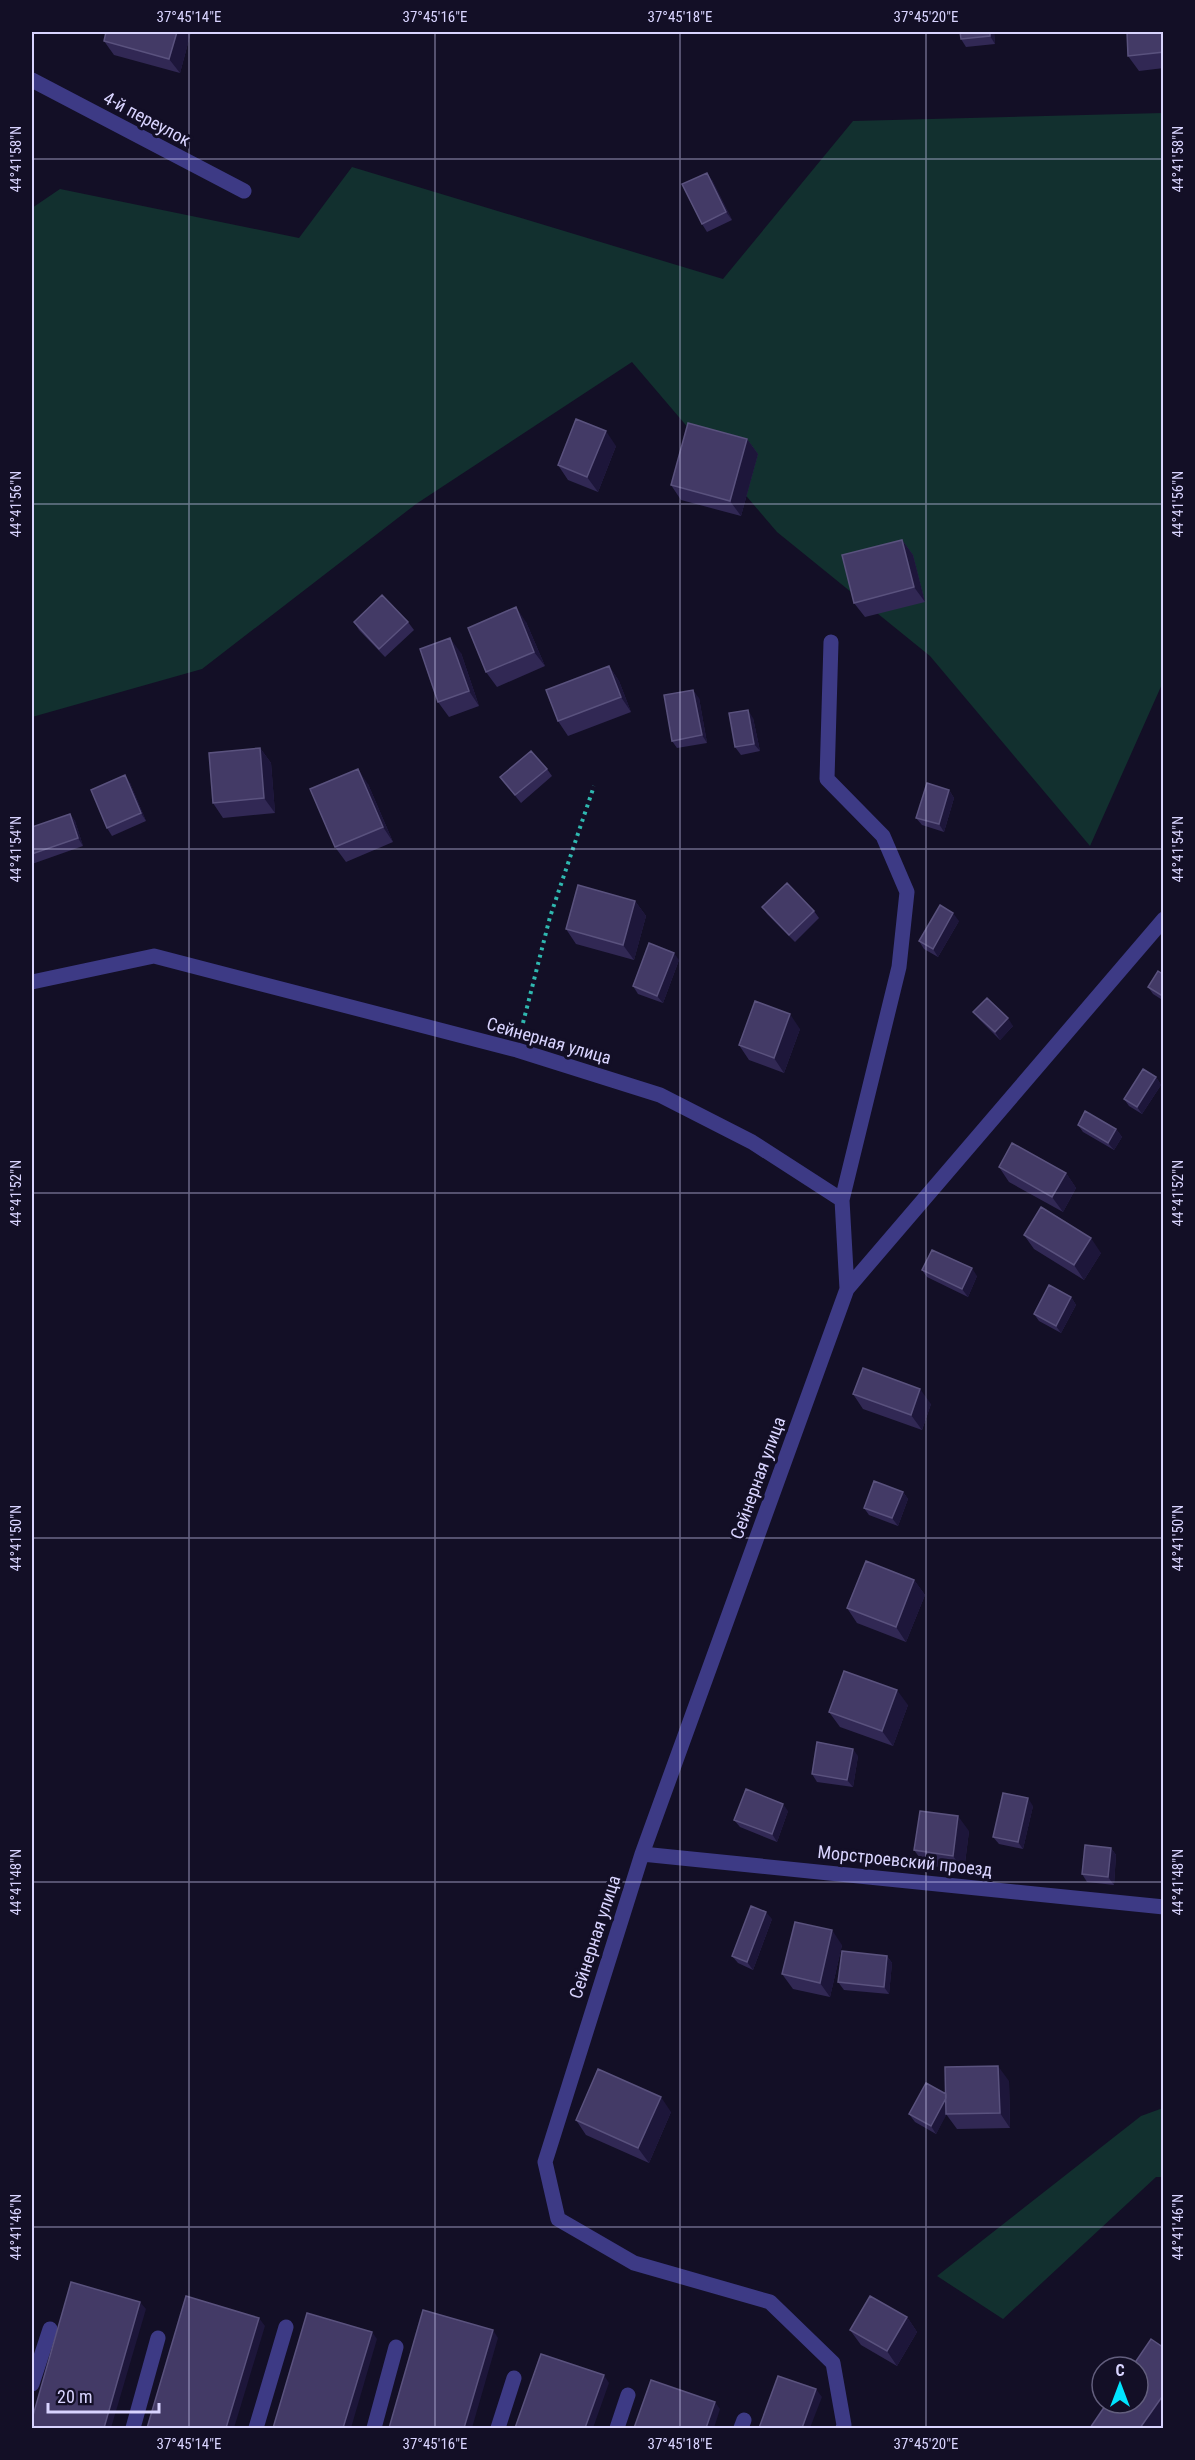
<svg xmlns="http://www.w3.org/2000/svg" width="1195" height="2460" font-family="'Roboto Condensed',sans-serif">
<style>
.green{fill:#12302f}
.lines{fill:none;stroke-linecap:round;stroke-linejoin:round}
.path{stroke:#2fb8b0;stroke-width:4;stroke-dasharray:3 4.5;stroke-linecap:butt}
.minor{stroke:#3d3a85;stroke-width:15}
.wall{fill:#312854}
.shaded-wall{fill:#1d163a}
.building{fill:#433a66;stroke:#5a527e;stroke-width:1.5}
.ticks{fill:none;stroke:#d9d4ff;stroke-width:1.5;stroke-opacity:0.45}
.labels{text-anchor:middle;stroke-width:6;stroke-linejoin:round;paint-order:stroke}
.street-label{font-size:18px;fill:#d9d4ff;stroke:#130f26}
.neatline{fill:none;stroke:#d9d4ff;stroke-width:2}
.ticks-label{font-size:15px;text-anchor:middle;fill:#d9d4ff}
</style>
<rect width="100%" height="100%" fill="#130f26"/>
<path class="green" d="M 1163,113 L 1163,682 L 1090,846 L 930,656 L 777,532 L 632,362 L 416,504 L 202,669 L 32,717 L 32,208 L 60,189 L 299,238 L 352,167 L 723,279 L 853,121 Z
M 1163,2108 L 1163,2177 L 1156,2177 L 1003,2319 L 937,2276 L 1141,2116 Z"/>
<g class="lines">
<path class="path" d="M 523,1023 L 550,917 L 594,786"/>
<path class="minor" d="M 32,80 L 244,191
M 831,642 L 827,779 L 883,836 L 907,892 L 899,967 L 842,1200
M 32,982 L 154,956 L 517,1050 L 660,1095 L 752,1142 L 842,1200 L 847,1289 L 642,1854 L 545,2162 L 558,2219 L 634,2263 L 770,2302 L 833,2363 L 844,2425 L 843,2428
M 847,1289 L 1164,919
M 642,1854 L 1164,1907
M 32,2384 L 50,2329
M 133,2428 L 158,2338
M 256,2428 L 286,2327
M 374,2428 L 396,2347
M 498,2428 L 514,2378
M 617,2428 L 628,2395
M 741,2428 L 744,2420"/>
</g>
<path class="wall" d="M 106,32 L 191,32 L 180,73 L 114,55 L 104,41 Z
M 960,32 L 994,32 L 995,44 L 966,47 L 961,39 Z
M 1164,32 L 1164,68 L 1139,71 L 1128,56 Z
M 712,180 L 732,220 L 707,232 L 702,224 Z
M 747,439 L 758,454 L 741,516 L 681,500 L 671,485 Z
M 616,446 L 598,492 L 568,480 L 558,465 Z
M 902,540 L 913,555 L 925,602 L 865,617 L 854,603 Z
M 354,622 L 408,622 L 414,630 L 385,657 L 359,630 Z
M 526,622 L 545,666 L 497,687 L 486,672 Z
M 461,653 L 479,706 L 449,717 L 438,702 Z
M 609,666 L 619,681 L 631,712 L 568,736 L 558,721 Z
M 699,698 L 707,743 L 677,748 L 672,741 Z
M 753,718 L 760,751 L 741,755 L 735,747 Z
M 260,748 L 271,763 L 275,813 L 223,818 L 213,803 Z
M 547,769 L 552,776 L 521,803 L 500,777 Z
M 130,783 L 146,821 L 112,836 L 107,828 Z
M 368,784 L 393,842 L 346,862 L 335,847 Z
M 949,790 L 954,798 L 944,832 L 922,825 L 916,818 Z
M 70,814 L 75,821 L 83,846 L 32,864 L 32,827 Z
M 635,901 L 646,916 L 634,960 L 576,944 L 566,929 Z
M 762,907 L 814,911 L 819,918 L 795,942 L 767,914 Z
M 959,921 L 938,957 L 924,949 L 919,941 Z
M 679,960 L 663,1003 L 638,994 L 633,986 Z
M 1164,975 L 1164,1001 L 1153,994 L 1148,987 Z
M 973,1012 L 1013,1026 L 1000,1040 L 979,1019 Z
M 800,1029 L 784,1073 L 749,1060 L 739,1045 Z
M 1156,1077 L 1161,1085 L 1142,1114 L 1129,1106 L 1124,1099 Z
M 1078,1125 L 1116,1129 L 1122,1137 L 1114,1150 L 1083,1132 Z
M 999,1167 L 1066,1173 L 1076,1188 L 1063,1212 L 1009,1182 Z
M 1024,1235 L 1101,1253 L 1084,1280 L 1034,1249 Z
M 922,1270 L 977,1276 L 968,1297 L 927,1277 Z
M 1071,1297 L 1076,1305 L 1061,1333 L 1039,1321 L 1034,1314 Z
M 853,1394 L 931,1404 L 922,1430 L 863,1409 Z
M 903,1492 L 908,1499 L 898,1526 L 869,1515 L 864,1508 Z
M 914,1580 L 925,1595 L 906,1642 L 857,1623 L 847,1608 Z
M 908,1705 L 893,1746 L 840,1727 L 829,1712 Z
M 858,1756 L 853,1787 L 817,1782 L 812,1774 Z
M 1033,1806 L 1023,1849 L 999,1844 L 993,1837 Z
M 788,1811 L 777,1842 L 740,1827 L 734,1820 Z
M 969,1831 L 964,1871 L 925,1865 L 914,1850 Z
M 1111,1848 L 1116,1855 L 1114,1885 L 1087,1882 L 1082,1874 Z
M 772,1919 L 753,1970 L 738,1963 L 732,1956 Z
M 842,1945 L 830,1997 L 793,1989 L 782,1974 Z
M 887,1956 L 892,1963 L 889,1994 L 844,1990 L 838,1982 Z
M 1009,2081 L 1010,2128 L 957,2129 L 946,2114 L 936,2134 L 915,2122 L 909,2114 L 946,2094 Z
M 671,2112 L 649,2163 L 586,2135 L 576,2120 Z
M 907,2317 L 917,2332 L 897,2366 L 861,2345 L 850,2330 Z"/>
<path class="shaded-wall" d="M 177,32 L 191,32 L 180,73 L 169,59 Z
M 990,32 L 994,32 L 995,44 L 990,36 Z
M 707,173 L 712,180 L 732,220 L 726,212 Z
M 606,431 L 616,446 L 598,492 L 587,477 Z
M 747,439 L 758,454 L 741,516 L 730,501 Z
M 902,540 L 913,555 L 925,602 L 914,587 Z
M 516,607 L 526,622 L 545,666 L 534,652 Z
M 450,638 L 461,653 L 479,706 L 469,691 Z
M 609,666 L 619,681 L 631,712 L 621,697 Z
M 693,690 L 699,698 L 707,743 L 702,735 Z
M 748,710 L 753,718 L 760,751 L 754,744 Z
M 260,748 L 271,763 L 275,813 L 264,798 Z
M 358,769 L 368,784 L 393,842 L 383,827 Z
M 125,775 L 130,783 L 146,821 L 141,813 Z
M 949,790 L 954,798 L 944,832 L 939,824 Z
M 70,814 L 75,821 L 83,846 L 78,838 Z
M 635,901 L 646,916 L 634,960 L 623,945 Z
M 953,913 L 959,921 L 938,957 L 933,949 Z
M 674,953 L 679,960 L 663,1003 L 657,996 Z
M 790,1014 L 800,1029 L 784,1073 L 774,1058 Z
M 1008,1018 L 1013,1026 L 1000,1040 L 995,1032 Z
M 1156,1077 L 1161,1085 L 1142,1114 L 1137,1107 Z
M 1116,1129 L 1122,1137 L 1114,1150 L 1108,1143 Z
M 1066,1173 L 1076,1188 L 1063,1212 L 1052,1197 Z
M 1091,1238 L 1101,1253 L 1084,1280 L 1074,1265 Z
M 972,1268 L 977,1276 L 968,1297 L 962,1289 Z
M 1071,1297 L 1076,1305 L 1061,1333 L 1056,1326 Z
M 920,1389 L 931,1404 L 922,1430 L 911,1415 Z
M 903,1492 L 908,1499 L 898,1526 L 892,1518 Z
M 914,1580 L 925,1595 L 906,1642 L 896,1627 Z
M 897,1690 L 908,1705 L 893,1746 L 882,1731 Z
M 853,1749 L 858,1756 L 853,1787 L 847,1780 Z
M 1028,1798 L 1033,1806 L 1023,1849 L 1018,1842 Z
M 783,1804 L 788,1811 L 777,1842 L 772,1834 Z
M 958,1816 L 969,1831 L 964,1871 L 953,1856 Z
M 1111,1848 L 1116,1855 L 1114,1885 L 1108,1877 Z
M 766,1912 L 772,1919 L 753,1970 L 747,1962 Z
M 832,1930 L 842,1945 L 830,1997 L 820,1983 Z
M 887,1956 L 892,1963 L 889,1994 L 884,1987 Z
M 998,2066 L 1009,2081 L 1010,2128 L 1000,2113 Z
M 947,2095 L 953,2103 L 936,2134 L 931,2126 Z
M 661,2097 L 671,2112 L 649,2163 L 638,2148 Z
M 140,2302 L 146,2309 L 111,2428 L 104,2428 Z
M 907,2317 L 917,2332 L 897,2366 L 887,2351 Z
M 259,2318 L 265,2326 L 234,2428 L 226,2428 Z
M 493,2330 L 498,2338 L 472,2428 L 464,2428 Z
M 372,2332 L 377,2339 L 351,2428 L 343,2428 Z
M 604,2375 L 609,2383 L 593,2428 L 585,2428 Z
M 816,2389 L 822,2397 L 810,2428 L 802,2428 Z
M 1164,2394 L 1164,2424 L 1160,2428 L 1140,2428 Z
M 715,2402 L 720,2409 L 714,2428 L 706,2428 Z"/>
<path class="building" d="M 106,32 L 177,32 L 169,59 L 104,41 Z
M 960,32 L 990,32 L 990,36 L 961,39 Z
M 1127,32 L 1164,32 L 1164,52 L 1128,56 Z
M 707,173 L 726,212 L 702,224 L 682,184 Z
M 576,419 L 606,431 L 587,477 L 558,465 Z
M 688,423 L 747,439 L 730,501 L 671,485 Z
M 902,540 L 914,587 L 854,603 L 842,555 Z
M 382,595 L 408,622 L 379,649 L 354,622 Z
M 516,607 L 534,652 L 486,672 L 468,628 Z
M 450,638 L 469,691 L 438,702 L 420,649 Z
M 609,666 L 621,697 L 558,721 L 546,690 Z
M 693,690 L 702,735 L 672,741 L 664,695 Z
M 748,710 L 754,744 L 735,747 L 729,713 Z
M 260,748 L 264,798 L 213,803 L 209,753 Z
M 531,751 L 547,769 L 515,795 L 500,777 Z
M 358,769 L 383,827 L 335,847 L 310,789 Z
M 125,775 L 141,813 L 107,828 L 91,790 Z
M 927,783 L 949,790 L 939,824 L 916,818 Z
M 70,814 L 78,838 L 32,854 L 32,827 Z
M 787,883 L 814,911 L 789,935 L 762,907 Z
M 578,885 L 635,901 L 623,945 L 566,929 Z
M 940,905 L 953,913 L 933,949 L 919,941 Z
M 649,943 L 674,953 L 657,996 L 633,986 Z
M 1158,971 L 1164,975 L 1164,997 L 1148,987 Z
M 987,998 L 1008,1018 L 995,1032 L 973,1012 Z
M 755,1001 L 790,1014 L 774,1058 L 739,1045 Z
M 1143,1069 L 1156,1077 L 1137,1107 L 1124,1099 Z
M 1085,1111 L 1116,1129 L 1108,1143 L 1078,1125 Z
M 1012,1143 L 1066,1173 L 1052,1197 L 999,1167 Z
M 1041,1207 L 1091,1238 L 1074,1265 L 1024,1235 Z
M 932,1250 L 972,1268 L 962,1289 L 922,1270 Z
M 1049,1285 L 1071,1297 L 1056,1326 L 1034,1314 Z
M 863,1368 L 920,1389 L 911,1415 L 853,1394 Z
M 874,1481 L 903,1492 L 892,1518 L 864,1508 Z
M 866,1561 L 914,1580 L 896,1627 L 847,1608 Z
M 844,1671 L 897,1690 L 882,1731 L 829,1712 Z
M 817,1742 L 853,1749 L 847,1780 L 812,1774 Z
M 746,1789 L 783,1804 L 772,1834 L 734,1820 Z
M 1003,1793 L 1028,1798 L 1018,1842 L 993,1837 Z
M 920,1811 L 958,1816 L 953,1856 L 914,1850 Z
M 1085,1845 L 1111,1848 L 1108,1877 L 1082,1874 Z
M 751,1906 L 766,1912 L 747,1962 L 732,1956 Z
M 795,1922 L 832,1930 L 820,1983 L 782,1974 Z
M 842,1951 L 887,1956 L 884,1987 L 838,1982 Z
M 998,2066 L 1000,2113 L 946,2114 L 945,2067 Z
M 598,2069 L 661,2097 L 638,2148 L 576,2120 Z
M 926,2083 L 946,2094 L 946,2098 L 931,2126 L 909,2114 Z
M 71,2282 L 140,2302 L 104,2428 L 32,2428 L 32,2419 Z
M 186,2296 L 259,2318 L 226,2428 L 147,2428 Z
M 870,2296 L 907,2317 L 887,2351 L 850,2330 Z
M 423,2310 L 493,2330 L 464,2428 L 389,2428 Z
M 307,2313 L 372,2332 L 343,2428 L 273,2428 Z
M 1151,2339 L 1164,2348 L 1164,2394 L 1140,2428 L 1090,2428 L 1107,2403 L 1138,2403 L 1138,2367 L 1132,2367 Z
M 541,2354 L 604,2375 L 585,2428 L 515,2428 Z
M 778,2376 L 816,2389 L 802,2428 L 759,2428 Z
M 651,2380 L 715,2402 L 706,2428 L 634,2428 Z"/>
<path class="ticks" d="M 189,32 L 189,2428M 435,32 L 435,2428M 680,32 L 680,2428M 926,32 L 926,2428M 32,159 L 1164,159M 32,504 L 1164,504M 32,849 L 1164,849M 32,1193 L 1164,1193M 32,1538 L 1164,1538M 32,1882 L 1164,1882M 32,2227 L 1164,2227"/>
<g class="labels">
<g class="street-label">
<text transform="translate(147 119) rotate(28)" y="6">4-й переулок</text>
<text transform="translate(549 1041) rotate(16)" y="6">Сейнерная улица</text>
<text transform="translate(758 1478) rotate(-70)" y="6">Сейнерная улица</text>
<text transform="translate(905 1861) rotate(6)" y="6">Морстроевский проезд</text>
<text transform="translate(595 1937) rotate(-72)" y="6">Сейнерная улица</text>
</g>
</g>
<rect width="1195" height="2460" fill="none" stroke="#130f26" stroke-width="66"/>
<g transform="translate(1120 2385)"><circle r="28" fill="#130f26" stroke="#625e7d" stroke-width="1.5"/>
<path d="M0-4.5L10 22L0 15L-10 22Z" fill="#00e5ff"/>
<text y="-9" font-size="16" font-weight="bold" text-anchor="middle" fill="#d9d4ff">С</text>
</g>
<path d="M48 2403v9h111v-9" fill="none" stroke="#d9d4ff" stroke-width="3"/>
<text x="57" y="2403" font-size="18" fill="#d9d4ff" stroke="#130f26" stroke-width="4.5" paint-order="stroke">20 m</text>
<rect x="33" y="33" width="1129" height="2394" class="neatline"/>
<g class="ticks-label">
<text x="189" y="22">37°45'14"E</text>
<text x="435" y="22">37°45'16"E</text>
<text x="680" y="22">37°45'18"E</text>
<text x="926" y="22">37°45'20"E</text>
<text transform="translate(16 159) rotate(-90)" y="5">44°41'58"N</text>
<text transform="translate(1178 159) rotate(-90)" y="5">44°41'58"N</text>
<text transform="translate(16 504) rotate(-90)" y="5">44°41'56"N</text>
<text transform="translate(1178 504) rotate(-90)" y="5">44°41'56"N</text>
<text transform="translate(16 849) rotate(-90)" y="5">44°41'54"N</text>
<text transform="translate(1178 849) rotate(-90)" y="5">44°41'54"N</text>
<text transform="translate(16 1193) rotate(-90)" y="5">44°41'52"N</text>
<text transform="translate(1178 1193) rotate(-90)" y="5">44°41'52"N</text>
<text transform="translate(16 1538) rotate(-90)" y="5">44°41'50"N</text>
<text transform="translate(1178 1538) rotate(-90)" y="5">44°41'50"N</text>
<text transform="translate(16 1882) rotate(-90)" y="5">44°41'48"N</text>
<text transform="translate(1178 1882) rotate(-90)" y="5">44°41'48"N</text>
<text transform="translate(16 2227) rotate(-90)" y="5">44°41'46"N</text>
<text transform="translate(1178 2227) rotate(-90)" y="5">44°41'46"N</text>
<text x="189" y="2449">37°45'14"E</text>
<text x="435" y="2449">37°45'16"E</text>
<text x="680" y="2449">37°45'18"E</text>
<text x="926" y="2449">37°45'20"E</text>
</g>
</svg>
